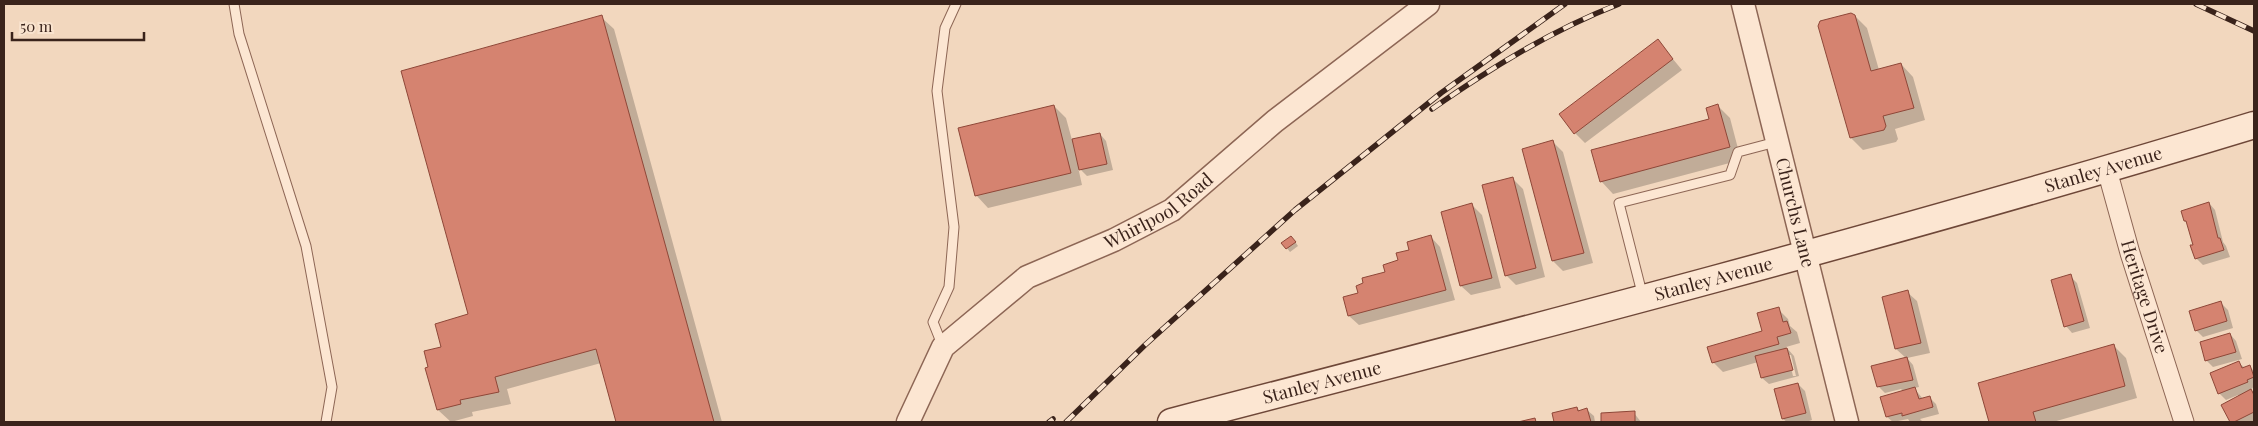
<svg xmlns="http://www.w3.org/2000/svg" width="2258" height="426" font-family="'Playfair Display',serif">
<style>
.shadow{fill:#0003;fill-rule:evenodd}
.building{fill:#d58370;stroke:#8e4738}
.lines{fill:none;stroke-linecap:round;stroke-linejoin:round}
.service-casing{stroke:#8d6655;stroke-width:11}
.minor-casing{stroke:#8d6655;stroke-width:21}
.tertiary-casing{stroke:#8d6655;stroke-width:25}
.secondary-casing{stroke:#6e4738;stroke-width:29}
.service{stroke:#fce6d2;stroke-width:9}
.minor{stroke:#fce6d2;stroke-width:19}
.tertiary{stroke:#fce6d2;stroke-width:22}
.secondary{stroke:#fce6d2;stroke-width:26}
.rail-casing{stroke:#3a231b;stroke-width:5.5}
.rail{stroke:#f9e3ce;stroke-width:4;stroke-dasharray:11;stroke-linecap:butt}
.labels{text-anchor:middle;stroke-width:4.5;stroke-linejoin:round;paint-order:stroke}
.street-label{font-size:18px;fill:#3a231b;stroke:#f9e3ce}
</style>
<rect width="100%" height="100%" fill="#f2d7be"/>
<path class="shadow" d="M 1855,16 L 1867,28 L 1879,70 L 1901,64 L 1913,77 L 1925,120 L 1895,129 L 1898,139 L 1896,142 L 1863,150 L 1851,138 Z
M 601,17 L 614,29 L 722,422 L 618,422 L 601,363 L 507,389 L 511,404 L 472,412 L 473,416 L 451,422 L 438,410 L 427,369 L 470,315 Z
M 1658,41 L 1682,70 L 1585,143 L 1575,133 Z
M 1054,106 L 1066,118 L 1072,140 L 1100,134 L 1106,141 L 1113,170 L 1087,176 L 1078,167 L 1082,185 L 988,208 L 976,195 Z
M 1718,106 L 1730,118 L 1741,160 L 1613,194 L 1601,181 L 1710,120 Z
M 1553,142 L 1563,152 L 1593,263 L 1563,271 L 1553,261 L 1523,150 Z
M 1513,179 L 1523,189 L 1545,277 L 1516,285 L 1506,275 Z
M 2209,203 L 2215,210 L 2223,242 L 2226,246 L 2230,257 L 2203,265 L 2196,258 L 2195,245 L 2188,224 L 2185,221 Z
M 1472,205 L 1482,215 L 1501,288 L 1471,295 L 1461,286 Z
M 1431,237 L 1440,247 L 1455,300 L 1359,325 L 1349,316 L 1359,294 L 1387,273 L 1411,250 Z
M 1294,240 L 1298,246 L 1290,252 L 1283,243 Z
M 2070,276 L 2077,283 L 2090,328 L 2072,333 L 2066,326 Z
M 1907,292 L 1917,301 L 1930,353 L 1907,358 L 1913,365 L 1919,387 L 1914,388 L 1923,399 L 1929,397 L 1936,404 L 1939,414 L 1920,419 L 1923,422 L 1910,422 L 1908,419 L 1893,422 L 1887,417 L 1904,392 L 1901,389 L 1885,393 L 1878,386 L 1906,358 L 1896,349 Z
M 2221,303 L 2228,310 L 2233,328 L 2203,337 L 2196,330 Z
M 1778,309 L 1788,319 L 1790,326 L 1797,332 L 1800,343 L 1786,347 L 1794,356 L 1799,376 L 1769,384 L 1762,378 L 1758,362 L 1723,372 L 1713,362 L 1764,332 ZM 1788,355 L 1791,355 L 1796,376 L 1793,376 Z
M 2230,334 L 2236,341 L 2242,359 L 2213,367 L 2206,360 Z
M 2113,345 L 2126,358 L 2137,398 L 2053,422 L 1991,422 L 1980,384 Z
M 2239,363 L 2245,368 L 2249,366 L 2254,371 L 2254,386 L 2251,390 L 2254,394 L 2253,422 L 2232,422 L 2222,405 L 2239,396 L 2238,395 L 2226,400 L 2219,393 Z
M 1798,384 L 1805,391 L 1812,420 L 1806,422 L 1787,422 L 1783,419 Z
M 1577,408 L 1580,411 L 1587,410 L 1594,416 L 1595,422 L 1556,422 L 1554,414 Z
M 1634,413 L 1641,422 L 1603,422 L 1602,414 Z"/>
<path class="building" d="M 1851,13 L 1855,15 L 1871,71 L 1901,63 L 1914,108 L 1883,116 L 1886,126 L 1884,130 L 1850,138 L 1818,26 L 1820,21 Z
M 602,15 L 714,422 L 616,422 L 596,349 L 495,377 L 499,392 L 460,400 L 461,404 L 437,410 L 425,368 L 428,367 L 424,351 L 441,347 L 435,324 L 468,314 L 401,71 Z
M 1658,39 L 1673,59 L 1574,134 L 1559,114 Z
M 1718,104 L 1730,147 L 1600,182 L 1591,150 L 1709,119 L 1706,108 Z
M 1054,105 L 1071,173 L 975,196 L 958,128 Z
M 1100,133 L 1107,164 L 1079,170 L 1072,139 Z
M 1553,140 L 1584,253 L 1552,261 L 1522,149 Z
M 1513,177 L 1536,268 L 1505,276 L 1482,185 Z
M 2209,202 L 2218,238 L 2220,238 L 2224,250 L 2195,259 L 2190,245 L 2193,245 L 2186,221 L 2184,221 L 2181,211 Z
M 1472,203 L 1492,278 L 1460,286 L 1441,212 Z
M 1431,235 L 1446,290 L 1348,316 L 1343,297 L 1358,293 L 1356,286 L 1363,283 L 1362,278 L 1385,272 L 1383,265 L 1398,260 L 1396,253 L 1409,250 L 1407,242 Z
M 1291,236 L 1296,242 L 1286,249 L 1281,243 Z
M 2071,274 L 2084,321 L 2064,327 L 2051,280 Z
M 1908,290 L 1921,343 L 1895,349 L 1882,297 Z
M 2221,301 L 2227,321 L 2195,331 L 2189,311 Z
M 1779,307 L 1783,322 L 1787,321 L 1791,333 L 1777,337 L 1779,344 L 1712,363 L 1707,347 L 1762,331 L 1757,313 Z
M 2230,333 L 2236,352 L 2205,361 L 2200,342 Z
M 2114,344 L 2125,386 L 2033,412 L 2036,422 L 1989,422 L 1978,383 Z
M 1787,348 L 1793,370 L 1761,378 L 1755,356 Z
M 1907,357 L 1913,380 L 1877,387 L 1871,366 Z
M 2239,361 L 2242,368 L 2250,365 L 2254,377 L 2247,380 L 2248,382 L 2218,394 L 2210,373 Z
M 1798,383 L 1806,413 L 1782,419 L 1774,389 Z
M 1915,387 L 1919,399 L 1930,396 L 1933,407 L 1902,416 L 1902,413 L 1886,417 L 1880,397 Z
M 2251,389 L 2254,395 L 2254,412 L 2234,422 L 2230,422 L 2221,405 Z
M 1577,407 L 1578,411 L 1587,408 L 1591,422 L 1554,422 L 1552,413 Z
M 1635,411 L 1635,422 L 1601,422 L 1601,413 Z
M 1535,418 L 1536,422 L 1518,422 Z"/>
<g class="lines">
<g class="service-casing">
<path id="service" d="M 234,4 L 239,34 L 306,246 L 332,387 L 326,422
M 1643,297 L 1619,203 L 1730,175 L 1738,152 L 1776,142
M 943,347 L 933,322 L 949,287 L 954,227 L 937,91 L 945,28 L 956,4"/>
</g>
<g class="minor-casing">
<g id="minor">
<path id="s1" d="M 2107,170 L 2130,253 L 2184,422"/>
</g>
</g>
<g class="tertiary-casing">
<g id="tertiary">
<path id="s2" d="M 1743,4 L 1847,422"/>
<path id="s3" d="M 908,422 L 943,347 L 1027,277 L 1114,240 L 1172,210 L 1275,121 L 1428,4"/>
</g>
</g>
<g class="secondary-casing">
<g id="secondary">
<path id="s4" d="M 1171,422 C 1534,328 1896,234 2254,125"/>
</g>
</g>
<use href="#service" class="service"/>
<use href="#minor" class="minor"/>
<use href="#tertiary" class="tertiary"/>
<use href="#secondary" class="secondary"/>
<g class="rail-casing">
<path id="rail" d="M 2196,4 L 2254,31
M 1432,109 C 1491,68 1552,30 1619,4
M 1049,422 L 1053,419
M 1066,422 L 1145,345 L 1295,210 L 1441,93 L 1565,4"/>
</g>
<use href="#rail" class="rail"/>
</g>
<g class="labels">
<g class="street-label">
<text dy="6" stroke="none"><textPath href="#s4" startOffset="966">Stanley Avenue</textPath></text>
<text dy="6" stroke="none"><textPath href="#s3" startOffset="340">Whirlpool Road</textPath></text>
<text dy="6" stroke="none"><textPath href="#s2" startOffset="215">Churchs Lane</textPath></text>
<text dy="6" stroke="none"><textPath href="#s4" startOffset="561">Stanley Avenue</textPath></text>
<text dy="6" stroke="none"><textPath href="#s1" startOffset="132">Heritage Drive</textPath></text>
<text dy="6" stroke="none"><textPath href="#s4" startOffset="156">Stanley Avenue</textPath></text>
</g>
</g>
<rect width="2258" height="426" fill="none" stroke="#3a231b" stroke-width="10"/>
<path d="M12 32v8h132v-8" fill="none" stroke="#3a231b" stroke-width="2.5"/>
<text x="20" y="32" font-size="15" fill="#3a231b" stroke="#f9e3ce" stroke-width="4" paint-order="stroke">50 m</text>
</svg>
